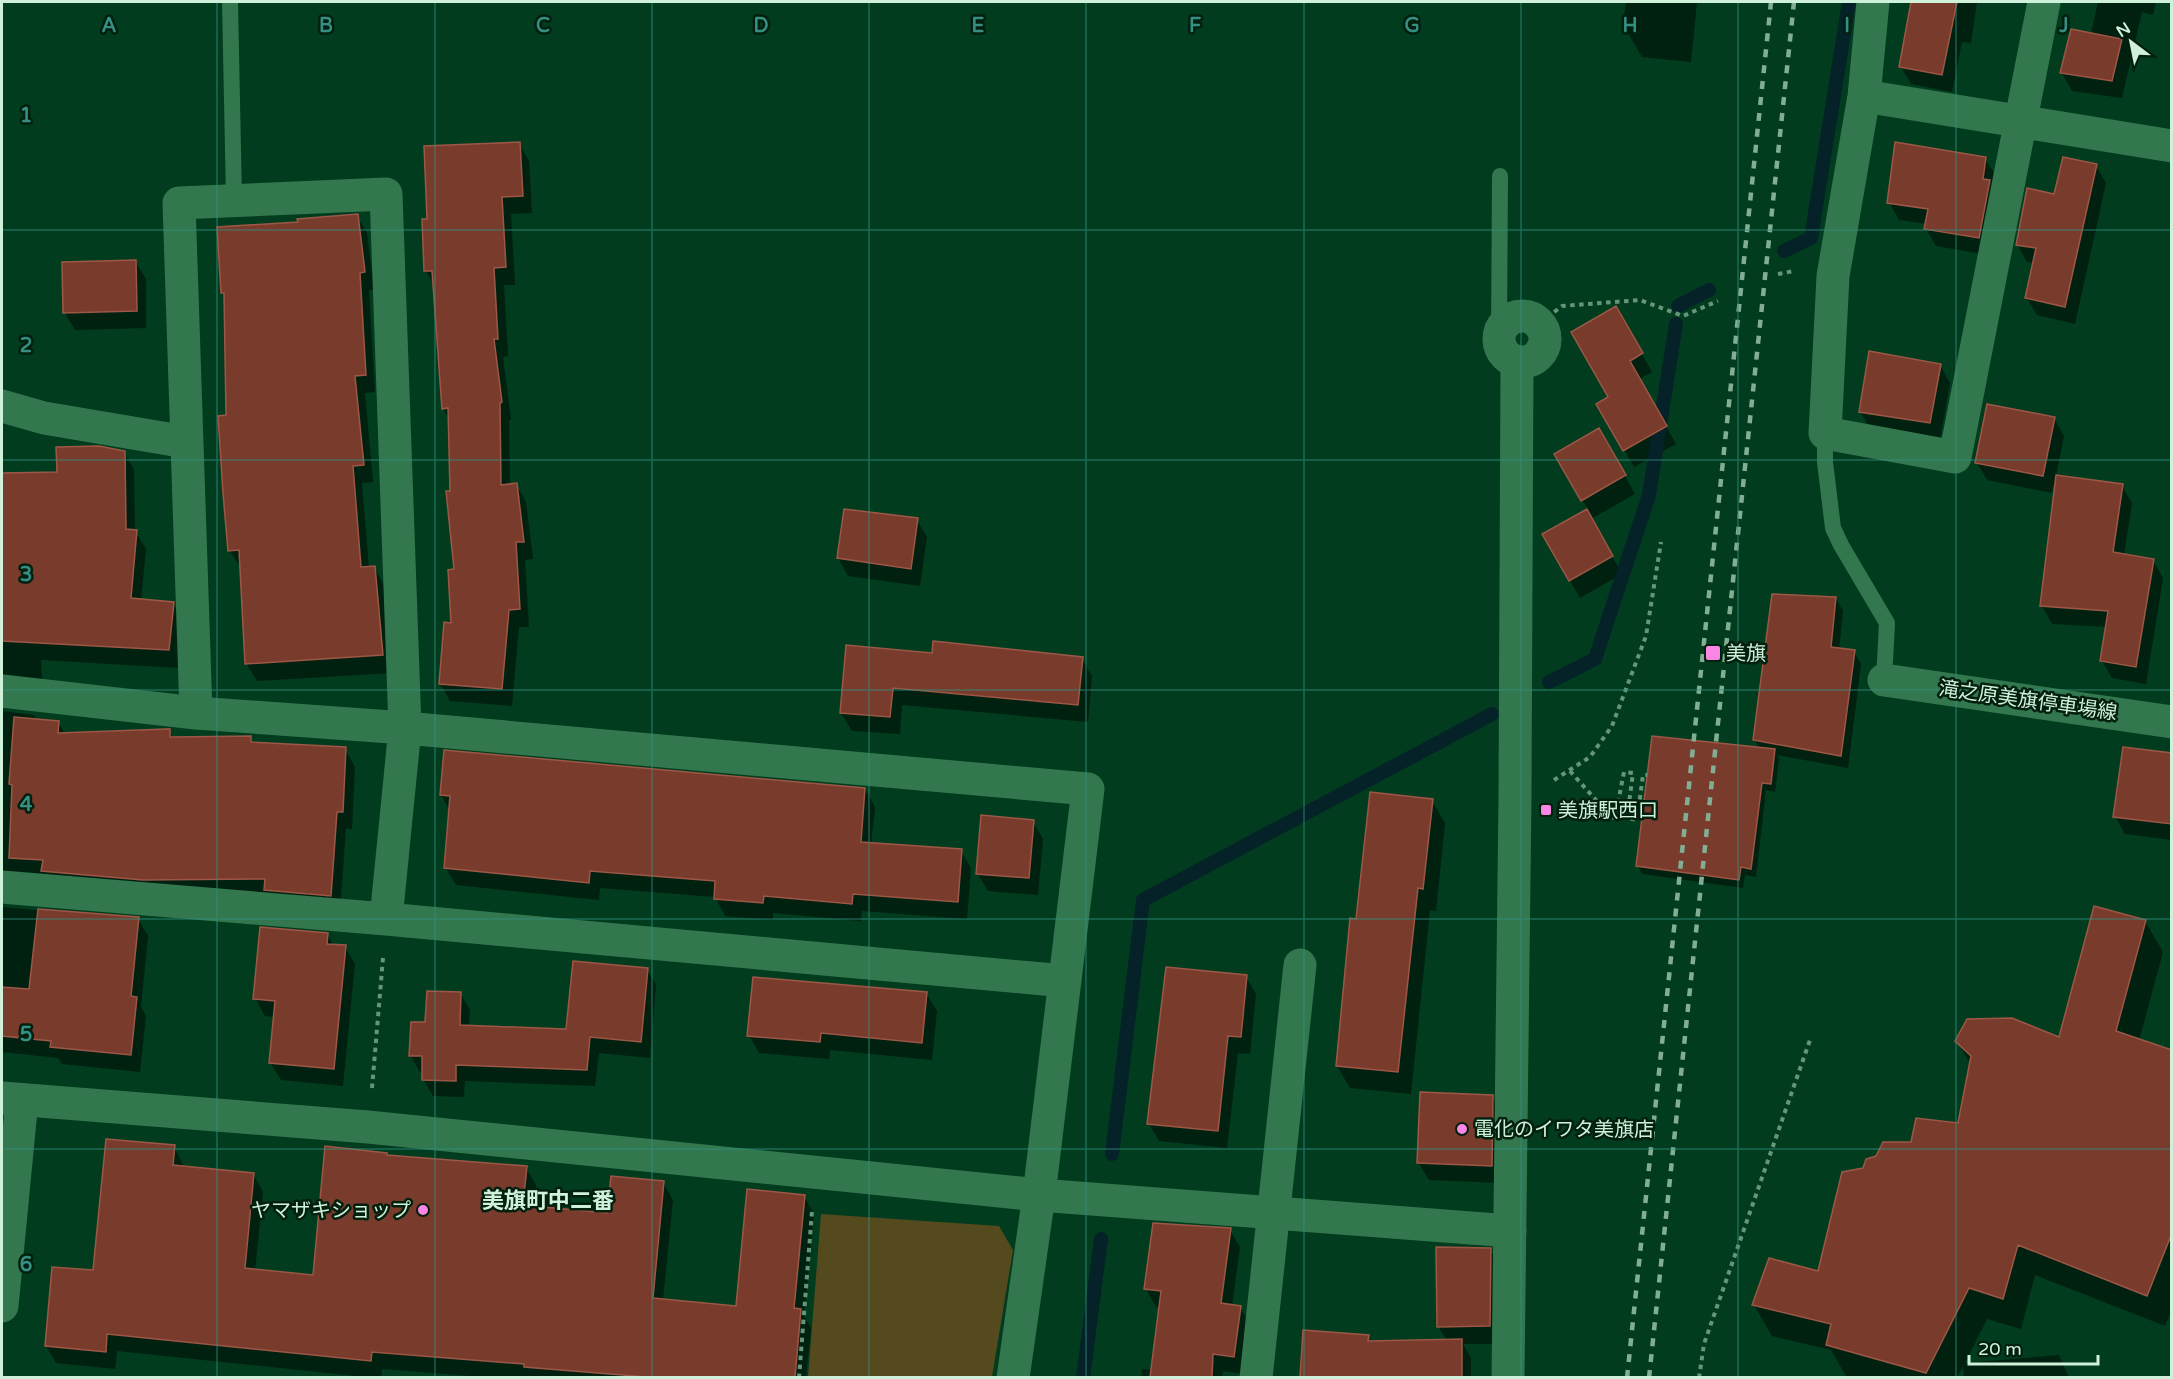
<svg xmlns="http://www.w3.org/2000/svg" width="2173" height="1379" font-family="'Varela Round','Noto Sans JP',sans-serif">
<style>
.green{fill:#554a1e}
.shadow{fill:#0007}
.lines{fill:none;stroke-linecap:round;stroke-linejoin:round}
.stream{stroke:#052228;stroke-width:14}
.building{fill:#783b2c;stroke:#9d5746;stroke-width:1.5}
.path{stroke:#67957a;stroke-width:4;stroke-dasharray:4.5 4.5;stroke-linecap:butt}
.lane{stroke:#32774d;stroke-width:16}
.street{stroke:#32774d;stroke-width:33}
.secondary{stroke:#32774d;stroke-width:33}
.rail{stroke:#82ae93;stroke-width:4.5;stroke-dasharray:8 8;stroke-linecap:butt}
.grid{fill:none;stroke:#358f83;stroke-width:1.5;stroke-opacity:0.55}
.poi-dot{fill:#fb87e5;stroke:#031f0e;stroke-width:2}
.labels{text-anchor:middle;stroke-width:5;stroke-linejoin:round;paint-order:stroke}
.poi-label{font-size:20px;fill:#cff1d9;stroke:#031f0e;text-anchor:start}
.street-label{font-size:20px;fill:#cff1d9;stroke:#031f0e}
.quarter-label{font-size:22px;font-weight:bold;fill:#cff1d9;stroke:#031f0e}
.grid-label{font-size:20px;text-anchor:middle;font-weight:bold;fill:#358f83;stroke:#031f0e;stroke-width:5;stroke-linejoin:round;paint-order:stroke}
</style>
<rect width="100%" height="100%" fill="#013c1e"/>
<path class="green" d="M 821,1214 L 999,1226 L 1013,1250 L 992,1377 L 808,1377 Z"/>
<path class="shadow" d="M 1626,2 L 1697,2 L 1691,62 L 1642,57 L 1623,25 Z
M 1912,2 L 1977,2 L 1971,43 L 1962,42 L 1952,92 L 1911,84 L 1901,67 Z
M 2098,2 L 2156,2 L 2153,15 L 2142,12 L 2122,98 L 2072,91 L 2062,73 L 2091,34 Z
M 519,144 L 529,161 L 532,213 L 511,214 L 515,285 L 504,285 L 508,356 L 503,357 L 511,420 L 509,420 L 510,485 L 516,484 L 526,502 L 533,559 L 525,560 L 529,627 L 519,627 L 512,706 L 450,701 L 440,683 L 452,625 L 456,571 L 450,420 L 443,409 L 434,285 L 426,271 L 429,220 Z
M 1985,159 L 1996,176 L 1988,255 L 1936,246 L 1926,229 L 1927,224 L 1899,220 L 1889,202 Z
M 2096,166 L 2106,183 L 2075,324 L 2037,315 L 2026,297 L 2034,263 L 2027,262 L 2017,244 L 2055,195 Z
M 357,216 L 367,233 L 374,290 L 369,290 L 375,392 L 365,393 L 373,482 L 362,483 L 369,568 L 374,567 L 384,585 L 392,673 L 257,681 L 246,663 L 241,568 L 229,550 L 225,297 L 223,293 L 299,224 Z
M 135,261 L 146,279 L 146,328 L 75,330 L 65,313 Z
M 1616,308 L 1652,372 L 1639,379 L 1676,444 L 1634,467 L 1598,404 L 1610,397 Z
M 1940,365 L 1950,383 L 1940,440 L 1870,429 L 1860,411 Z
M 2054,418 L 2064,436 L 2056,476 L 2122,486 L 2132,503 L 2124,555 L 2153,560 L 2163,578 L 2146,684 L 2112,678 L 2102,661 L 2107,627 L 2052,624 L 2042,606 L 2056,487 L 2053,486 L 2052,493 L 1987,480 L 1977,463 Z
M 1599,430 L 1635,494 L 1591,519 L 1622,574 L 1580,598 L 1544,535 L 1588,510 L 1557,455 Z
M 124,452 L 134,470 L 135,531 L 146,549 L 141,601 L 173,603 L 183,621 L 179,668 L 41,660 L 43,693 L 2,694 L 2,474 L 58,473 Z
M 917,520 L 927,537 L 920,586 L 848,576 L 838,558 Z
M 1836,598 L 1843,611 L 1839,650 L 1854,651 L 1861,664 L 1848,768 L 1777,755 L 1779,759 L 1775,792 L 1766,790 L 1756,877 L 1745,875 L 1743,888 L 1642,874 L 1638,866 L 1760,749 L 1754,739 Z
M 933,654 L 1082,659 L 1092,676 L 1088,722 L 902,705 L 900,734 L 852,731 L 841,713 Z
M 2,711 L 34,715 L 37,720 L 58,722 L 65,734 L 169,730 L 173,739 L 250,738 L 254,744 L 345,749 L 355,767 L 352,829 L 346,829 L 340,913 L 2,890 Z
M 445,752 L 865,789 L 875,807 L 871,844 L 961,851 L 971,868 L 967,919 L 862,911 L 861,921 L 773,913 L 773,920 L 725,916 L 715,897 L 600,888 L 599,900 L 456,885 L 445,867 L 450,811 L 441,795 Z
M 2172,755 L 2172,840 L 2125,834 L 2115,816 Z
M 1432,801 L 1445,823 L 1436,911 L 1430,910 L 1411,1094 L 1350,1088 L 1337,1066 L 1357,921 Z
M 1033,822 L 1043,839 L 1038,895 L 988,891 L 978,874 Z
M 2,907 L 138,919 L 148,936 L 141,1007 L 146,1016 L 140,1072 L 62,1064 L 58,1058 L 2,1052 Z
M 2145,921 L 2163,952 L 2139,1041 L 2172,1052 L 2172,1309 L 2165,1326 L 2035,1275 L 2021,1329 L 1987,1319 L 1965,1363 L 2059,1355 L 2069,1378 L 1964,1378 L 1963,1366 L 1957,1378 L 1851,1378 L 1846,1376 L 1831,1350 L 1772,1336 L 1754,1305 L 1819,1273 L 1864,1169 L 1912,1143 L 1959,1124 L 1971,1065 L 1957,1041 L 2060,1039 Z
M 327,934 L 334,946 L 345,947 L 355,964 L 343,1086 L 281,1080 L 270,1062 L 275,1017 L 265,1016 L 255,998 Z
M 647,969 L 656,985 L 650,1058 L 599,1053 L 595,1086 L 465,1081 L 464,1097 L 433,1096 L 423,1079 L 423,1072 L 420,1072 L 410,1055 L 427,1023 L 460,993 L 470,1010 L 469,1027 L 567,1030 Z
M 1246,977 L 1256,994 L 1250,1054 L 1238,1053 L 1227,1148 L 1159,1141 L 1149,1124 Z
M 926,993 L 937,1011 L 932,1060 L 830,1050 L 829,1059 L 759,1053 L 749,1035 Z
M 1492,1097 L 1502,1114 L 1501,1183 L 1429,1180 L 1418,1162 Z
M 174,1146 L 184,1167 L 253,1174 L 263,1192 L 255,1271 L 314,1276 L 387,1157 L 526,1168 L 536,1185 L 534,1208 L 609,1214 L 663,1182 L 673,1200 L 663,1300 L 738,1307 L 804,1196 L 814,1214 L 804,1316 L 811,1328 L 806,1378 L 496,1378 L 382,1369 L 381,1378 L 375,1378 L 117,1351 L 115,1369 L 56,1363 L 46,1346 Z
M 1230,1230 L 1240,1247 L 1232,1306 L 1240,1307 L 1250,1325 L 1244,1374 L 1223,1371 L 1222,1378 L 1141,1378 L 1142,1369 L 1153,1370 L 1161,1307 L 1156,1307 L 1146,1289 Z
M 1490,1250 L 1500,1267 L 1499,1344 L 1463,1344 L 1471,1358 L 1471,1378 L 1302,1378 L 1305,1332 L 1368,1336 L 1371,1342 L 1447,1341 L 1438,1326 Z"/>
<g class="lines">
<path class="stream" d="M 1784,251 L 1811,238 L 1849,2
M 1678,306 L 1709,290
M 1549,682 L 1595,659 L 1649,495 L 1676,324
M 1112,1154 L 1143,900 L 1492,714
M 1083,1378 L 1101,1239"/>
</g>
<path class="building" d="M 1911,2 L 1957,2 L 1942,75 L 1899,67 Z
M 2071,29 L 2122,39 L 2112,81 L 2060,73 Z
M 520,142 L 523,196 L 502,197 L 506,267 L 494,268 L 498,339 L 494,339 L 502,402 L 500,403 L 501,485 L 517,483 L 524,542 L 516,542 L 520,609 L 509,610 L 502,689 L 439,684 L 444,622 L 451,623 L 448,570 L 454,569 L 446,491 L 450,491 L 448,408 L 442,409 L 432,271 L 424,271 L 422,219 L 427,219 L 424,146 Z
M 1895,142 L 1986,157 L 1983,179 L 1990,180 L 1979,238 L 1924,229 L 1928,209 L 1887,203 Z
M 2063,157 L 2097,164 L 2065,307 L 2025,298 L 2036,248 L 2016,245 L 2027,188 L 2054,194 Z
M 358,214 L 365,272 L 360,273 L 366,375 L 355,376 L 364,465 L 353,466 L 361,567 L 375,566 L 383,655 L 245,664 L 239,550 L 228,551 L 223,493 L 218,416 L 226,415 L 224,293 L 221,293 L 217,227 L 298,222 L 297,219 Z
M 136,260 L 137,311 L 63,313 L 62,262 Z
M 1616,306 L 1643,353 L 1630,361 L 1667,426 L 1623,451 L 1596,404 L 1608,397 L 1571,332 Z
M 1869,351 L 1941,364 L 1930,423 L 1859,412 Z
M 1987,404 L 2055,417 L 2043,476 L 1975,463 Z
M 1599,428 L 1626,475 L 1581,501 L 1554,454 Z
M 99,446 L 125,451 L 126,529 L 137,530 L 131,598 L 174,602 L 169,650 L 2,641 L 2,473 L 57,472 L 56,447 Z
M 2056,475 L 2123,484 L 2113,552 L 2154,559 L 2136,667 L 2100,661 L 2108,611 L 2040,606 Z
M 844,509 L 918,518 L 911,569 L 837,558 Z
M 1587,509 L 1613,556 L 1569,581 L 1542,534 Z
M 1772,594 L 1836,597 L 1831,647 L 1855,650 L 1841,756 L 1753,740 Z
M 933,641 L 1083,657 L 1078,705 L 893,688 L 890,717 L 840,713 L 846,645 L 932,653 Z
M 14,717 L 59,721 L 58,733 L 166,729 L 170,729 L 170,737 L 251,736 L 251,742 L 346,747 L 343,812 L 337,812 L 331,896 L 264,890 L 265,879 L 143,880 L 41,871 L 43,860 L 9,858 L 12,785 L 9,784 Z
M 1652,736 L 1775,749 L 1771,784 L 1762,783 L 1751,869 L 1741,867 L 1739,880 L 1636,866 Z
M 2123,747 L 2172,753 L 2172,824 L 2113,817 Z
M 444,750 L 865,788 L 861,842 L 962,849 L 958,902 L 853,894 L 852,904 L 764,896 L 763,903 L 714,899 L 715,881 L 590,871 L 589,883 L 444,868 L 450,796 L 440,795 Z
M 1370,792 L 1433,799 L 1423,889 L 1418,888 L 1398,1072 L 1336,1066 L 1350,918 L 1356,919 Z
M 981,815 L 1034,820 L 1029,878 L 976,874 Z
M 2094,906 L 2146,920 L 2116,1031 L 2172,1050 L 2172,1233 L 2147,1296 L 2018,1245 L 2003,1299 L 1969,1288 L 1926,1373 L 1826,1345 L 1831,1324 L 1752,1305 L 1769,1258 L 1818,1271 L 1842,1172 L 1863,1168 L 1866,1159 L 1876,1156 L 1883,1142 L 1911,1142 L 1916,1118 L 1958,1123 L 1971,1056 L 1955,1041 L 1967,1019 L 2012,1018 L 2059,1037 Z
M 38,909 L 139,917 L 131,996 L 137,997 L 131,1055 L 50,1047 L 51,1041 L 2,1036 L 2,987 L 29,989 Z
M 260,927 L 328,933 L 327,944 L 346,945 L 334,1069 L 269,1063 L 275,1001 L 253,999 Z
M 573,961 L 648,968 L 641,1042 L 590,1037 L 587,1070 L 456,1065 L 456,1081 L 422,1080 L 422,1056 L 409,1056 L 411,1022 L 425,1022 L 427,991 L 461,992 L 460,1025 L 566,1029 Z
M 1166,967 L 1247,975 L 1241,1037 L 1228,1036 L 1218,1131 L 1147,1124 Z
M 753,977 L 927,992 L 922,1043 L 821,1033 L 820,1042 L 747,1036 Z
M 1420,1092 L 1493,1095 L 1492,1166 L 1417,1163 Z
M 106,1139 L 175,1145 L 173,1165 L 254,1173 L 245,1268 L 313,1275 L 325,1146 L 387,1153 L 387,1155 L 527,1166 L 523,1205 L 607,1213 L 611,1176 L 664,1181 L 653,1298 L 736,1306 L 747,1189 L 805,1195 L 794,1308 L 801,1309 L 795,1377 L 647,1377 L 524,1367 L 524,1364 L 372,1352 L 371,1361 L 107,1334 L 106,1352 L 45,1346 L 52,1267 L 93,1270 Z
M 1153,1223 L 1231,1228 L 1221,1303 L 1241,1306 L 1234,1357 L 1213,1354 L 1212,1377 L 1150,1377 L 1161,1291 L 1144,1289 Z
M 1436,1247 L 1491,1248 L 1490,1326 L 1437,1327 Z
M 1303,1330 L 1369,1335 L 1368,1341 L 1462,1339 L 1462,1377 L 1300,1377 Z"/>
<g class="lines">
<path class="path" d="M 1778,274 L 1794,271
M 1540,323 L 1562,306 L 1640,300 L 1683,316 L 1718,301
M 1570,771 L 1611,817 L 1615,818 L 1624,772 L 1633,773 L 1627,818 L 1637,820 L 1643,775 L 1647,775
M 1554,780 L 1590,757 L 1612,726 L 1646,636 L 1661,542
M 372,1088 L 383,958
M 799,1378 L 812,1211
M 1699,1378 L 1704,1344 L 1810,1040"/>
<path class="lane" d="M 230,2 L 234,200
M 1499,338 L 1500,176
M 1825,433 L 1825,462 L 1833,528 L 1841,545 L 1887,623 L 1884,680"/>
<path class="street" d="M 1873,2 L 1864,96 L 1833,276 L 1825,433 L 1955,457 L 2044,2
M 1864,96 L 2172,146
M1499 339a23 23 0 1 1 46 0a23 23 0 1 1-46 0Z
M 2,406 L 44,418 L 186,442
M 2,691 L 196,713 L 405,728 L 1088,789 L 1039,1195 L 1013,1378
M 196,713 L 179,203 L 386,194 L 405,728 L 386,919
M 2,887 L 386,919 L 1065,981
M 2,1306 L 22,1100
M 1256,1378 L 1300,965
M 1508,1378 L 1515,797 L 1517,362"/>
<path class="secondary" d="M 1884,680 L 2172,722
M 2,1098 L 368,1127 L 1039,1195 L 1510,1231"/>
<path class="rail" d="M 1627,1378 L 1771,2
M 1649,1378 L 1794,2"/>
</g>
<path class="grid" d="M 217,2 L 217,1378M 435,2 L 435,1378M 652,2 L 652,1378M 869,2 L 869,1378M 1086,2 L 1086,1378M 1304,2 L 1304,1378M 1521,2 L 1521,1378M 1738,2 L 1738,1378M 1956,2 L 1956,1378M 2,230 L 2172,230M 2,460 L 2172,460M 2,690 L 2172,690M 2,919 L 2172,919M 2,1149 L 2172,1149"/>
<g class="poi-dot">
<rect x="1705" y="645" width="16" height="16" rx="3"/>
<rect x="1540" y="804" width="12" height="12" rx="3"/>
<circle cx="1462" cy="1129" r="6"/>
<circle cx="423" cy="1210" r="6"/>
</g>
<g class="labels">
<g class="poi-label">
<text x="1726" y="660">美旗</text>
<text x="1558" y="817">美旗駅西口</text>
<text x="1474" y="1136">電化のイワタ美旗店</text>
<text x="411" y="1217" text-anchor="end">ヤマザキショップ</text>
</g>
<g class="street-label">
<text transform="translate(2028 700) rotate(8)" y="7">滝之原美旗停車場線</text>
</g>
<g class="quarter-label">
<text x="548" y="1208">美旗町中二番</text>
</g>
</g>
<g class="grid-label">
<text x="109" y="32">A</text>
<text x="326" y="32">B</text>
<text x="543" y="32">C</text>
<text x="761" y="32">D</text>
<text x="978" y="32">E</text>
<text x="1195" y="32">F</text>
<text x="1412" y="32">G</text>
<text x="1630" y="32">H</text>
<text x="1847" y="32">I</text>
<text x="2064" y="32">J</text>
<text x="26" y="122">1</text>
<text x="26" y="352">2</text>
<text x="26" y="581">3</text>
<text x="26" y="811">4</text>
<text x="26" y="1041">5</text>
<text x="26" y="1271">6</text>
</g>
<rect width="2173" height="1379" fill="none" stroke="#cff1d9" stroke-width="6"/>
<g transform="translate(2131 42) rotate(328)" stroke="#031f0e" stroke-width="4.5" paint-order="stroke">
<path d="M0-4.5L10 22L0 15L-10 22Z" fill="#cff1d9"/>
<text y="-9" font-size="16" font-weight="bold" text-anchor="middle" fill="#cff1d9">N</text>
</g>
<path d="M1969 1355v9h129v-9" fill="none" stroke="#cff1d9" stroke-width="3"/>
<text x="1978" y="1355" font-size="18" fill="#cff1d9" stroke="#031f0e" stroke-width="4.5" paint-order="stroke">20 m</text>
</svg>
